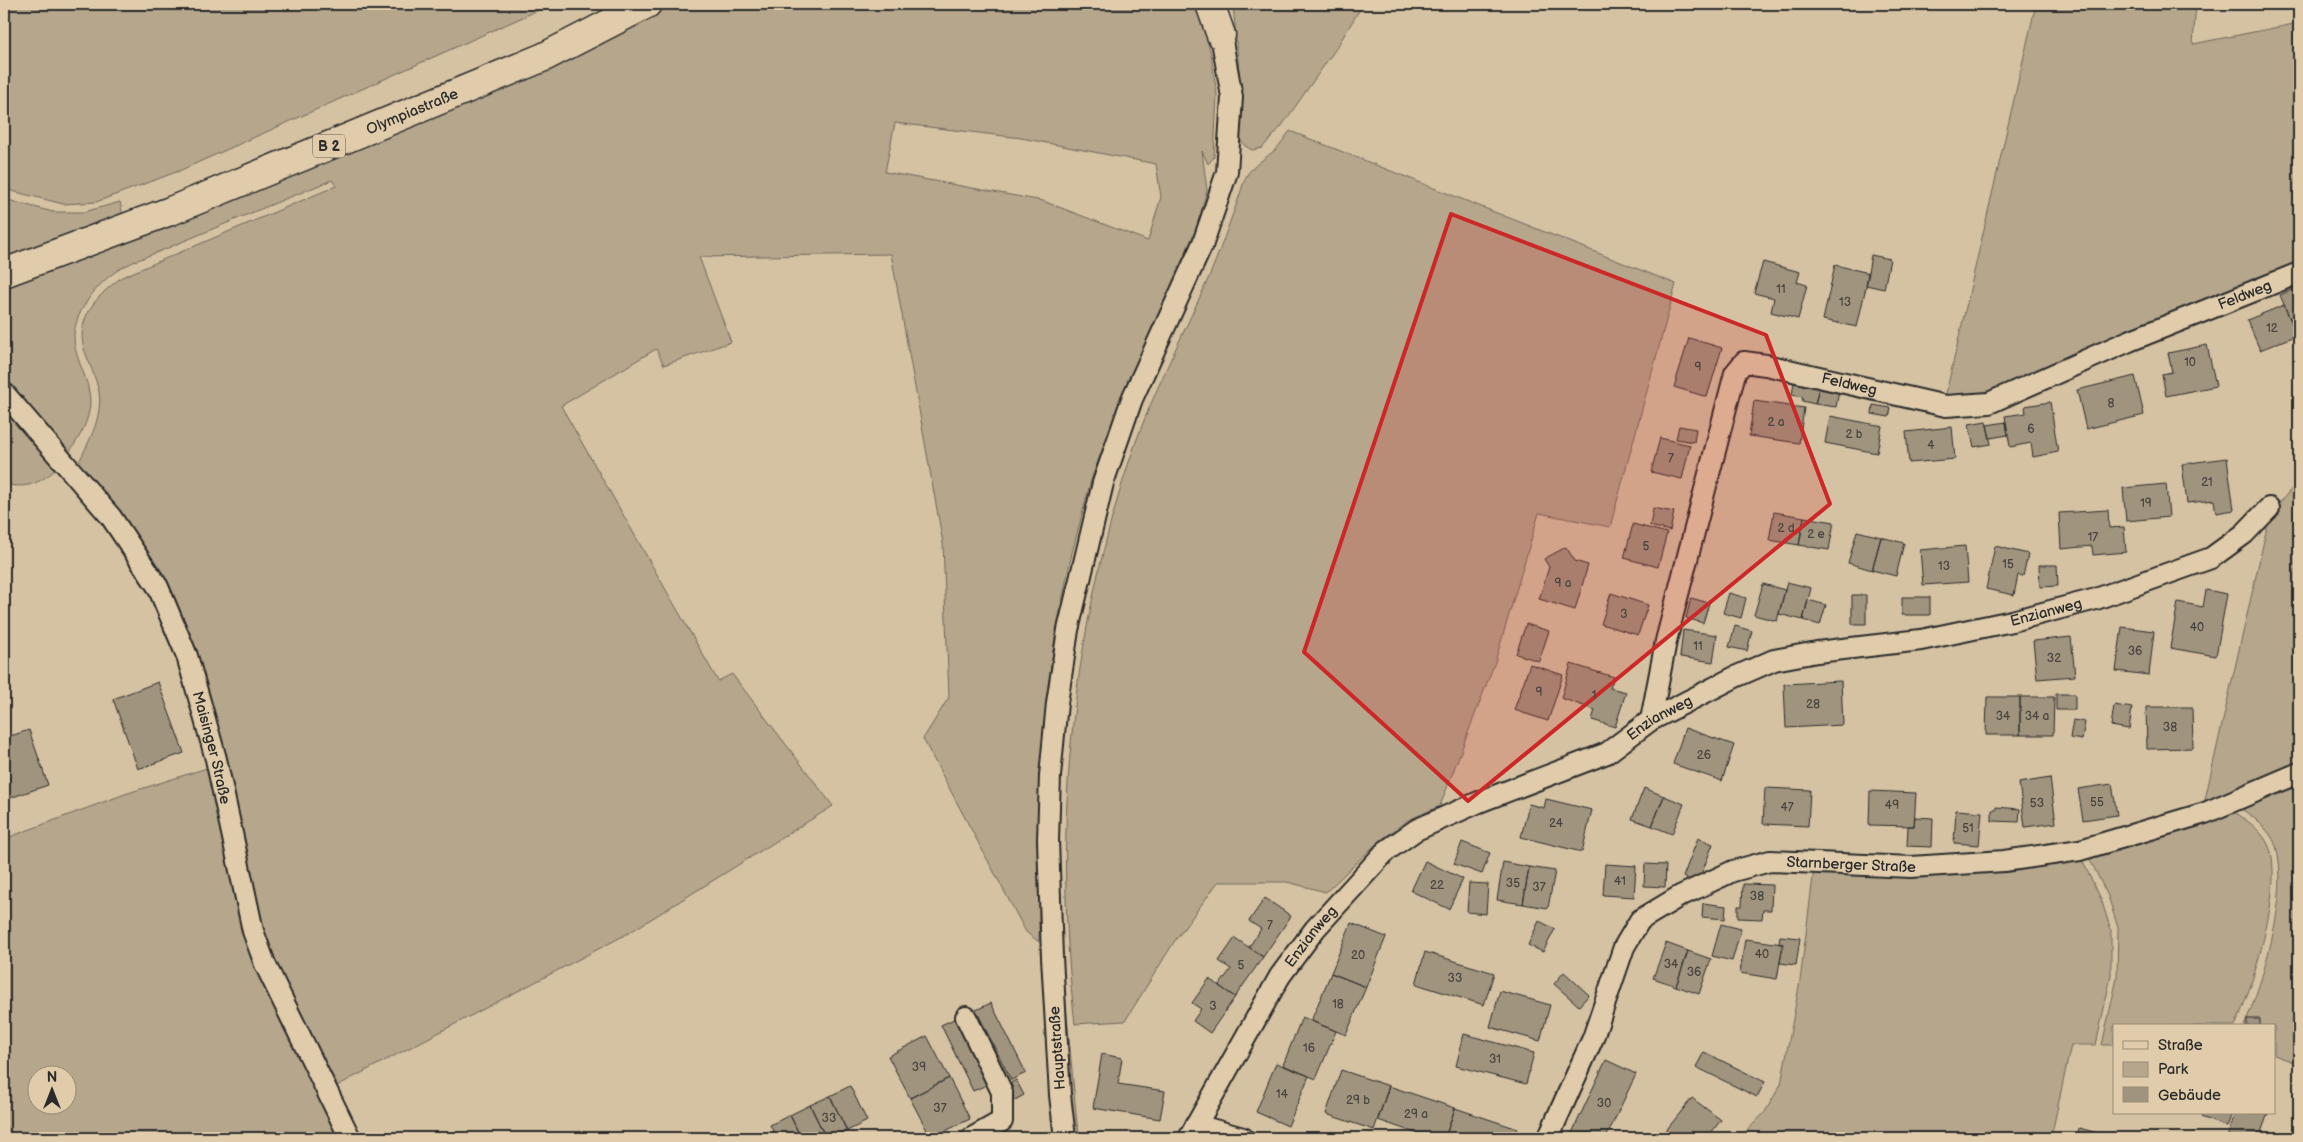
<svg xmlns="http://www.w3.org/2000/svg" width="2303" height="1142" font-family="'Balsamiq Sans',sans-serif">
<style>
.green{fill:#b5a68c;stroke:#70685c;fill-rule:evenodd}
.building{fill:#a1947e;stroke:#2b2b2b}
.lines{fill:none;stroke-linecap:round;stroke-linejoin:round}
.street-casing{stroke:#2b2b2b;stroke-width:24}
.primary-casing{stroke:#2b2b2b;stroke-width:31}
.street{stroke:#e0ccaa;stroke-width:20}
.primary{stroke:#e0ccaa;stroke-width:28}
.marked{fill:#cd2828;fill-opacity:0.2;stroke:#cd2828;stroke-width:4;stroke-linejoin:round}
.labels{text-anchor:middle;stroke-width:4;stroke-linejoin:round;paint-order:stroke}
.number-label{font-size:12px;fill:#484540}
.shield{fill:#e0ccaa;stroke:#615b51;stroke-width:1}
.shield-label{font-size:14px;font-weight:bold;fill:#2b2b2b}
.street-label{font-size:15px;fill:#2b2b2b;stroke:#e0ccaa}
</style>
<rect width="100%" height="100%" fill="#d5c2a2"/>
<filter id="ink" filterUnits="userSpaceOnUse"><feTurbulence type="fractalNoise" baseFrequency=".02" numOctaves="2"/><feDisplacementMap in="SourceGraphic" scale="10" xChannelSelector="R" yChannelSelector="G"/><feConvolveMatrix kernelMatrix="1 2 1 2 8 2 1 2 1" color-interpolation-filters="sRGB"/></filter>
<g filter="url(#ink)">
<path class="green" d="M 4,4 L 552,4 L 179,171 L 96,202 L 63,204 L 4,189 Z
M 670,4 L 1198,4 L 1211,54 L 1217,95 L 1214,157 L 1208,164 L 1202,151 L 1207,190 L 1197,227 L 1122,397 L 1091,480 L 1072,553 L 1056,630 L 1046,702 L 1040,774 L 1039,942 L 1026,932 L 923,739 L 949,697 L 943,543 L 891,254 L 699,257 L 731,342 L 664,365 L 656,349 L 561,406 L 718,681 L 732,674 L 833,806 L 627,934 L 327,1091 L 347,1138 L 4,1138 L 4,839 L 125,794 L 210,767 L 193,653 L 76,468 C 87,445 103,419 99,392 C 96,378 89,363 84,349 C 75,317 99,294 122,277 L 336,186 L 332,180 C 280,201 229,222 177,244 C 158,253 136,259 118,270 C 98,283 76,310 74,334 C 73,356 86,372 89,392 C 94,417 78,440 65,458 L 4,383 L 4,285 ZM 895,123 L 1021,138 L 1156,164 L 1161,197 L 1148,241 L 1043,201 L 885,172 ZM 38,1074 L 68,1074 L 68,1104 L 38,1104 Z
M 1233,4 L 1363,4 L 1337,47 L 1281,127 L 1262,148 L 1252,150 L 1245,146 L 1239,138 L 1241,94 Z
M 2036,4 L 2196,4 L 2193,44 L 2299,23 L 2299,268 L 1988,400 L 1944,402 Z
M 1290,131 L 1676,284 L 1610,527 L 1539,513 L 1495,662 L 1440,806 L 1408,820 L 1377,843 L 1326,892 L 1287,882 L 1218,882 L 1174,942 L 1125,1021 L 1075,1024 C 1053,835 1069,649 1127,468 C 1148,401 1181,340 1209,277 C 1220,251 1229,224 1239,197 C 1242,189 1244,177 1250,171 C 1257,163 1267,157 1275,150 C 1281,144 1285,137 1290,131 Z
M 4,199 L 53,212 L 84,212 L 120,202 L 124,221 L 4,262 Z
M 4,406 L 55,470 C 38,484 27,489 4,484 Z
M 2299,480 L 2299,768 L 2203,808 L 2270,514 Z
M 2299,777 L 2299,1064 L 2274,1055 L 2274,1026 L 2244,1026 C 2263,982 2290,892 2276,846 C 2270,828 2250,815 2236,805 Z
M 2229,808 C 2243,818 2260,828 2268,844 C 2286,880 2252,990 2235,1026 L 2114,1026 L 2114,1045 L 2102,1045 L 2117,978 L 2118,928 L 2108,896 L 2086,852 Z
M 2079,854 L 2101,899 L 2111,930 L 2111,976 L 2096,1045 L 2071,1045 L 2051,1138 L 1740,1138 L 1765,1112 L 1781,1084 L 1800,981 L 1814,869 Z
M 1063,973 L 1077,1124 L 1081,1138 L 1074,1138 L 1068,1093 Z"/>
<path class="building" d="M 1871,255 L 1890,259 L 1884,289 L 1866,285 Z
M 1763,262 L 1800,272 L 1797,282 L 1807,285 L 1798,319 L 1771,312 L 1774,298 L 1754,293 Z
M 1835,265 L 1869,273 L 1857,327 L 1823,320 Z
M 2299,287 L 2299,315 L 2290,319 L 2280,295 Z
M 2284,305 L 2297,335 L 2260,350 L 2247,320 Z
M 1689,338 L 1722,348 L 1707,397 L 1674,387 Z
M 2207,345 L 2216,386 L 2166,396 L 2162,374 L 2172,372 L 2168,353 Z
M 2135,376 L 2144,415 L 2086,429 L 2077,390 Z
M 1794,382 L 1819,387 L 1815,404 L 1802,401 L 1803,397 L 1792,395 Z
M 1819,387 L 1839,391 L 1836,407 L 1815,404 Z
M 1754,401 L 1804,408 L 1799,443 L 1749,436 Z
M 2050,402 L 2058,452 L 2033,457 L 2031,443 L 2010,447 L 2005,416 L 2026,413 L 2025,406 Z
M 1873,405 L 1891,408 L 1889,417 L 1872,414 Z
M 1830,416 L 1882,426 L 1877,453 L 1825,443 Z
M 1986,421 L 1991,444 L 1974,447 L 1969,424 Z
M 2006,422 L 2008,435 L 1990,438 L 1987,425 Z
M 1679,426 L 1696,429 L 1694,442 L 1676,439 Z
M 1952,427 L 1955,459 L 1909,463 L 1906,432 Z
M 1660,438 L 1690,445 L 1682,479 L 1651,472 Z
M 2227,458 L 2234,510 L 2216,513 L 2214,500 L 2187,503 L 2182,464 Z
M 2166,484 L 2169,517 L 2126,521 L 2123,488 Z
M 1653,508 L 1674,512 L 1670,531 L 1650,526 Z
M 2108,510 L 2109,528 L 2124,527 L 2126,552 L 2093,555 L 2092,546 L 2061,549 L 2059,513 Z
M 1774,512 L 1804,517 L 1799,545 L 1769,540 Z
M 1804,517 L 1834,522 L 1829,550 L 1799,545 Z
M 1633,524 L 1667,533 L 1658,567 L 1624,558 Z
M 1857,531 L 1881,537 L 1872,570 L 1848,563 Z
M 1881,537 L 1904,543 L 1896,576 L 1872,570 Z
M 1965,546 L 1968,582 L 1923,585 L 1920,550 Z
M 1995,546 L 2028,554 L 2023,576 L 2018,575 L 2014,595 L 1986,589 Z
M 1566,547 L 1575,561 L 1588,565 L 1575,610 L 1539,599 L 1549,567 L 1544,559 Z
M 2039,565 L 2057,565 L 2058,586 L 2040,587 Z
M 1787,582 L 1811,588 L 1803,620 L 1779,614 Z
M 1763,584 L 1785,590 L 1777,621 L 1754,615 Z
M 2206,590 L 2227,594 L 2216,656 L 2170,648 L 2178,602 L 2203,607 Z
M 1611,593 L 1648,605 L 1638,635 L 1601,624 Z
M 1729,593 L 1746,598 L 1741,618 L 1723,613 Z
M 1852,595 L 1866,595 L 1866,624 L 1852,624 Z
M 1902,597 L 1930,597 L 1930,615 L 1902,615 Z
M 1691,598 L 1709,603 L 1703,623 L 1686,618 Z
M 1808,600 L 1826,605 L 1820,625 L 1803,620 Z
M 1526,624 L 1549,631 L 1539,661 L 1516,654 Z
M 1735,626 L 1752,631 L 1747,651 L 1729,647 Z
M 2122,627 L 2154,631 L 2149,675 L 2116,671 Z
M 1683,630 L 1717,635 L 1713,662 L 1680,657 Z
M 2071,637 L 2075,676 L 2037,679 L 2033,641 Z
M 1530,664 L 1563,675 L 1548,721 L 1514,710 Z
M 1571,664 L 1614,677 L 1610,688 L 1626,692 L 1615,727 L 1592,720 L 1595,710 L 1561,698 Z
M 1841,681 L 1843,725 L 1786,728 L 1784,684 Z
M 158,682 L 184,753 L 138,769 L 113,699 Z
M 2056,694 L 2075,694 L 2075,710 L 2056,710 Z
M 1987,697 L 2020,697 L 2020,735 L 1986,735 Z
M 2020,697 L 2054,697 L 2053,735 L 2020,735 Z
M 2114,705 L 2132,708 L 2129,729 L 2111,726 Z
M 2146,707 L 2192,707 L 2193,748 L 2147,749 Z
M 2073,720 L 2085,722 L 2082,740 L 2070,738 Z
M 1685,728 L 1734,745 L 1722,781 L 1673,764 Z
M 29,730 L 48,785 L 4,800 L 4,738 Z
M 2050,778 L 2056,823 L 2025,827 L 2019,783 Z
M 2112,784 L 2117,815 L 2083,820 L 2078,789 Z
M 1644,788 L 1664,796 L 1652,826 L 1632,819 Z
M 1765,788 L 1810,790 L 1808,826 L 1763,824 Z
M 1870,791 L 1916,793 L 1914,826 L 1869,825 Z
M 1664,796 L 1684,804 L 1672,834 L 1652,826 Z
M 1546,799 L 1592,810 L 1582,852 L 1521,837 L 1529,804 L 1544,808 Z
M 1996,807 L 2020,809 L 2019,822 L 1992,821 L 1992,810 L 1996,810 Z
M 1956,810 L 1982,812 L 1979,845 L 1954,843 Z
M 1915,817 L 1933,818 L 1932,847 L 1907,846 L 1908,826 L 1914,826 Z
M 1698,838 L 1713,844 L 1698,883 L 1683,877 Z
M 1462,842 L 1490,853 L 1482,874 L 1454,864 Z
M 1425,861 L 1463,879 L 1449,909 L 1411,891 Z
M 1503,862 L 1529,867 L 1523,904 L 1497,900 Z
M 1605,864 L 1636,866 L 1634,897 L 1603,895 Z
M 1645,864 L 1666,865 L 1665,887 L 1644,886 Z
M 1529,867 L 1555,871 L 1548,908 L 1523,904 Z
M 1469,883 L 1488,884 L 1486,914 L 1467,912 Z
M 1743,884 L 1772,885 L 1771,910 L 1763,910 L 1762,919 L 1738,918 L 1738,906 L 1742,906 Z
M 1265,898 L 1291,916 L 1263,957 L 1249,947 L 1261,929 L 1249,921 Z
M 1703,903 L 1726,906 L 1725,919 L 1702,917 Z
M 1539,921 L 1555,929 L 1543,952 L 1528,945 Z
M 1351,923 L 1386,937 L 1366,987 L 1331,973 Z
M 1721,924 L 1741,929 L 1732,961 L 1712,956 Z
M 1780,936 L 1800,938 L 1796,965 L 1780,963 L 1783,944 L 1779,944 Z
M 1235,938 L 1263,957 L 1235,997 L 1219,986 L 1231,969 L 1219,961 Z
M 1745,939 L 1783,944 L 1777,979 L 1740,973 Z
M 1666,943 L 1688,951 L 1676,986 L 1653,978 Z
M 1688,951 L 1711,959 L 1699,994 L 1676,986 Z
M 1425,952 L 1494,973 L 1484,1005 L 1416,984 Z
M 1564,972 L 1589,995 L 1579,1006 L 1554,984 Z
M 1331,973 L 1366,987 L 1346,1035 L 1311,1021 Z
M 1209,979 L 1235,997 L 1210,1033 L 1193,1021 L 1201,1009 L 1192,1003 Z
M 1500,991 L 1550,1005 L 1540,1041 L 1490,1027 Z
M 991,1003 L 1026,1073 L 1011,1080 L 976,1010 Z
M 1302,1017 L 1336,1031 L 1316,1079 L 1283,1065 Z
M 956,1018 L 989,1084 L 973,1091 L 941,1025 Z
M 2247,1019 L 2260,1019 L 2260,1026 L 2247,1026 Z
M 1464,1034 L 1534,1053 L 1526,1084 L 1456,1066 Z
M 927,1036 L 949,1078 L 910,1098 L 888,1056 Z
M 1704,1052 L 1765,1082 L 1757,1097 L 1696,1067 Z
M 1102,1054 L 1122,1058 L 1118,1084 L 1165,1091 L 1160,1119 L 1093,1108 Z
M 1606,1060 L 1636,1074 L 1606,1138 L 1583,1138 L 1572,1133 Z
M 1276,1063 L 1309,1076 L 1288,1126 L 1256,1112 Z
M 1341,1070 L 1389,1086 L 1374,1130 L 1326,1114 Z
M 949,1078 L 970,1119 L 931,1138 L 910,1098 Z
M 1016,1080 L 1024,1095 L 1013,1101 L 1005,1086 Z
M 850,1086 L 867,1121 L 847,1131 L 830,1096 Z
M 1389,1086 L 1455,1108 L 1445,1138 L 1430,1138 L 1378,1120 Z
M 830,1096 L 847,1131 L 831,1138 L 826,1138 L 810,1105 Z
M 1692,1098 L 1721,1120 L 1707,1138 L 1660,1138 Z
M 810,1105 L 826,1138 L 801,1138 L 790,1115 Z
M 1455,1108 L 1518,1129 L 1515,1138 L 1445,1138 Z
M 2202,1113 L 2232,1113 L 2227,1127 L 2201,1117 Z
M 2235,1113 L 2268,1113 L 2259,1138 L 2227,1138 Z
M 790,1115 L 801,1138 L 777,1138 L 770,1125 Z
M 2079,1128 L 2098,1133 L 2097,1138 L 2077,1138 Z
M 737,1132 L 741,1138 L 723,1138 Z"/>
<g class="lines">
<g class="street-casing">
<g id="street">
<path id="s1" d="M 4,393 L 111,517 L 158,587 L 187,656 L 201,705 L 216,759 L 253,931 L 265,964 L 350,1138"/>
<path id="s2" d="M 1651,720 L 1666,641 L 1735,373 L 1744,362 L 1766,365 L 1946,406 L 1989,403 L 2129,341 L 2299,273"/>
<path d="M 966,1017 L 1002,1092 L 1002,1121 L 972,1138"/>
<path d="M 1196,1125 L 1243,1138"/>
<path d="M 1065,1138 L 1060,1095 L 1052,957 L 1048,840 L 1050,776 L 1057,703 L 1068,630 L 1103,483 L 1132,399 L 1203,243 L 1227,172 L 1232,97 L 1221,35"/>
<path id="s3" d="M 1189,1138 L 1280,976 L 1315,929 L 1386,851 L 1416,830 L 1479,802 L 1607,753 L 1651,720 L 1735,677 L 1774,660 L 1817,652 L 1921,640 L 2012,621 L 2096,599 L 2211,558 L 2244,534 L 2269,508"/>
<path id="s4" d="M 1548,1138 L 1593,1038 L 1624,947 L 1640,920 L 1680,896 L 1733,871 L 1770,861 L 1911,867 L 2004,861 L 2080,850 L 2205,813 L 2299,773"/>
</g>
</g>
<g class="primary-casing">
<g id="primary">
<path d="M 1210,4 L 1221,35"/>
<path id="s5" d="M 4,273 L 173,210 L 544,57 L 647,4"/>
</g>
</g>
<use href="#street" class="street"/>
<use href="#primary" class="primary"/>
</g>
</g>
<path class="marked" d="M 1451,214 L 1766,335 L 1830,504 L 1468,801 L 1304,652 Z"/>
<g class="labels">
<g class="number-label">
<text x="1781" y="293">11</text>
<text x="1845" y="306">13</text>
<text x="2272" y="332">12</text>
<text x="2190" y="366">10</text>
<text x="1698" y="371">9</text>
<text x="2111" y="407">8</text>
<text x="1776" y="426">2 a</text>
<text x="2031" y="433">6</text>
<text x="1854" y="438">2 b</text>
<text x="1931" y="449">4</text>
<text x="1671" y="462">7</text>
<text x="2207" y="486">21</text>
<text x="2146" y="507">19</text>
<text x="1786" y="532">2 d</text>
<text x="1816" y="538">2 e</text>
<text x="2093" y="541">17</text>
<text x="1646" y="550">5</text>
<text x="2008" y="568">15</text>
<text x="1944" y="570">13</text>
<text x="1563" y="587">9 a</text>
<text x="1624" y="618">3</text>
<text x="2197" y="631">40</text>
<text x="1698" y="650">11</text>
<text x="2135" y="655">36</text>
<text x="2054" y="662">32</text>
<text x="1539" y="696">9</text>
<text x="1594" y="699">1</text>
<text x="1813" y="708">28</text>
<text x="2003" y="720">34</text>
<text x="2037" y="720">34 a</text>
<text x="2170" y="731">38</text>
<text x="1704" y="759">26</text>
<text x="2097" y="806">55</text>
<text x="2037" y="807">53</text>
<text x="1892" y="809">49</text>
<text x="1787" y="811">47</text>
<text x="1556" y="827">24</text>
<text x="1968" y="832">51</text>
<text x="1620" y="885">41</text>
<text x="1513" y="887">35</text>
<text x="1437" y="889">22</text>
<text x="1539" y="891">37</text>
<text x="1757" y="900">38</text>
<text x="1270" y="929">7</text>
<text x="1762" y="958">40</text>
<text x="1358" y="959">20</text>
<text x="1671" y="968">34</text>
<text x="1241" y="969">5</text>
<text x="1694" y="976">36</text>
<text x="1455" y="982">33</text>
<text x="1338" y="1008">18</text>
<text x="1213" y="1010">3</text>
<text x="1309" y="1052">16</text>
<text x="1495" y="1063">31</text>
<text x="919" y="1071">39</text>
<text x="1282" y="1098">14</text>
<text x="1358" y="1104">29 b</text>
<text x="1604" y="1107">30</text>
<text x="940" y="1112">37</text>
<text x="1416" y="1118">29 a</text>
<text x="829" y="1122">33</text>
</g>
<rect class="shield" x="313" y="134.5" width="32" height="23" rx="4"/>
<g class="shield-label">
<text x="329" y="151">B 2</text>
</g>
<g class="street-label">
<text dy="5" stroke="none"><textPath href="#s5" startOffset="439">Olympiastraße</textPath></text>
<text dy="5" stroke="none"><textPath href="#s2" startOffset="899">Feldweg</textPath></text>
<text dy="5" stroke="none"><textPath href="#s2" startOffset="479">Feldweg</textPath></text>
<text dy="5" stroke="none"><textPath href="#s3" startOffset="1061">Enzianweg</textPath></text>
<text dy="5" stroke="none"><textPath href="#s3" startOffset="656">Enzianweg</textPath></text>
<text dy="5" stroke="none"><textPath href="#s1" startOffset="418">Maisinger Straße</textPath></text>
<text dy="5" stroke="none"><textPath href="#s4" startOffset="462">Starnberger Straße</textPath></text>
<text dy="5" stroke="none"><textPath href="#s3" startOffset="236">Enzianweg</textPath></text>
<text transform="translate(1057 1048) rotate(-94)" y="5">Hauptstraße</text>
</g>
</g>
<rect width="2303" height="1142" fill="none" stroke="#e0ccaa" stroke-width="20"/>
<rect x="10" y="10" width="2283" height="1122" fill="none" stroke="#2b2b2b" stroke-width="2" filter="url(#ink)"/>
<rect x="2113" y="1024" width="162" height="90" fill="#e0ccaa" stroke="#988c77"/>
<rect x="2123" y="1041" width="25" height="8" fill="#e0ccaa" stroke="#988c77"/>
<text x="2158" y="1050" font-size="15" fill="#2b2b2b">Straße</text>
<rect x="2123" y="1062" width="25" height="15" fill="#b5a68c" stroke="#988c77"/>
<text x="2158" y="1074" font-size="15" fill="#2b2b2b">Park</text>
<rect x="2123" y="1087" width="25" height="15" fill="#a1947e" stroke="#988c77"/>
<text x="2158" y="1100" font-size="15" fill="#2b2b2b">Gebäude</text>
<g transform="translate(52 1090)"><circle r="24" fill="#e0ccaa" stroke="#988c77"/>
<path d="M0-4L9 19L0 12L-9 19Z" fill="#2b2b2b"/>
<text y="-8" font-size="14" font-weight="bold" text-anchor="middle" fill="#2b2b2b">N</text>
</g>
</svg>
